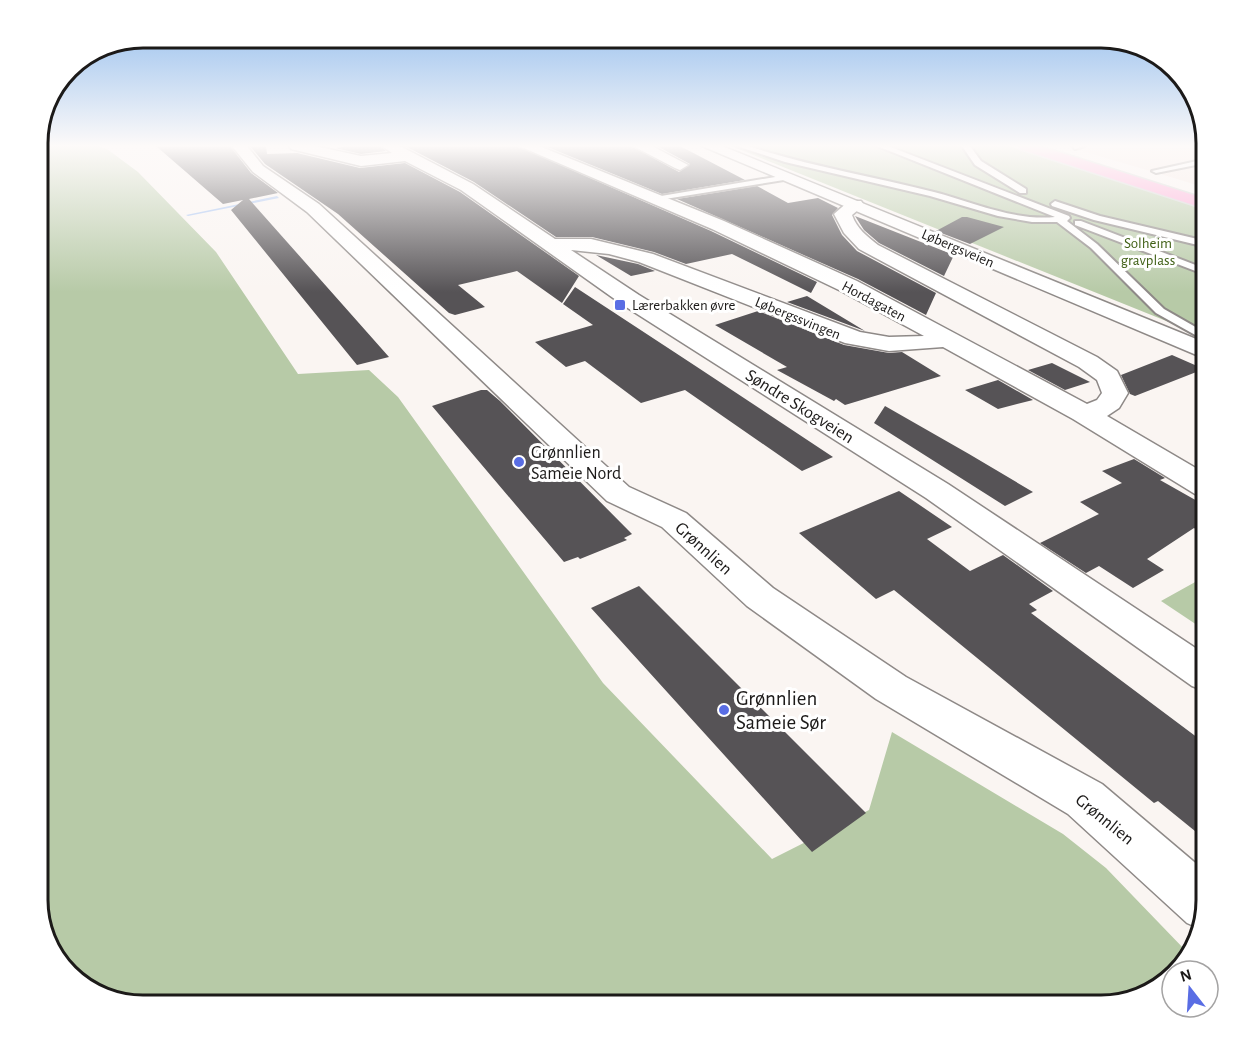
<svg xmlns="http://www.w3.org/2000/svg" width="1244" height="1043" font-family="'Alegreya Sans',sans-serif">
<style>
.built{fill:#f5e8e2}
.green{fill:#b7caa7}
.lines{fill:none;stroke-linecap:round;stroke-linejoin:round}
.stream{fill:#a2c1f2;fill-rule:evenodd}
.building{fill:#565356}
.lane-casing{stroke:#8e8987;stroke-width:4}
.street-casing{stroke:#8e8987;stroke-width:3}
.secondary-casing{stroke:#8e8987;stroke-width:3}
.highway-casing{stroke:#d2d1d1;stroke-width:3}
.lane{fill:#fff;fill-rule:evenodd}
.street{fill:#fff;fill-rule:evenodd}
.secondary{fill:#fff;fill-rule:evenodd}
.highway{fill:#fda2d3;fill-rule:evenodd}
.poi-dot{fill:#596de4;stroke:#fff;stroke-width:2}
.labels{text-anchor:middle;stroke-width:6;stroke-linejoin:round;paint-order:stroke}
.far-park-label{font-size:15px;fill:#406016;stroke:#fff}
.far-street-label{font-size:15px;fill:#1c1a19;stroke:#fff}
.far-poi-label{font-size:15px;fill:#1c1a19;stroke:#fff;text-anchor:start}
.street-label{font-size:18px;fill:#1c1a19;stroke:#fff}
.poi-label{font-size:18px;fill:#1c1a19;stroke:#fff;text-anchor:start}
.near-poi-label{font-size:21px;fill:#1c1a19;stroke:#fff;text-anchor:start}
.rim{fill:none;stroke:#1c1a19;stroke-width:3}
</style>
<rect width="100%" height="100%" fill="#faf5f2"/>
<path class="built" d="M 1065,146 L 1206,146 L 1206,188 L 1174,178 Z"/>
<path class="green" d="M 38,146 L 99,146 L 107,149 L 138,172 L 216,252 L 298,374 L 369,370 L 398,397 L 603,683 L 772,859 L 869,810 L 892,732 L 1063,834 L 1106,868 L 1187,952 L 1180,970 L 1172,971 L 1172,976 L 1142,997 L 1101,1005 L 142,1005 L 73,979 L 48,947 L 38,907 Z
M 731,146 L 1009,146 L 1206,209 L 1206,337 Z
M 1206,576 L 1206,631 L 1161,601 Z"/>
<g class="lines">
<path class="stream" d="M 277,196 L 279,198 L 188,216 L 186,215 Z"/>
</g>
<path class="building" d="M 156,146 L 230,146 L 251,173 L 278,193 L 249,199 L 389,357 L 357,365 L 231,210 L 243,200 L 223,204 Z
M 250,146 L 266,146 L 267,154 L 297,153 L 360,168 L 405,163 L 460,192 L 579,276 L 562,303 L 517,271 L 458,285 L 485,307 L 455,315 L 449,313 L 338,214 L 265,164 Z
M 350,146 L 380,146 L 386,151 L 361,154 L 335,148 Z
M 405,146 L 517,146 L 711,231 L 817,282 L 811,293 L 732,254 L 686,264 L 654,252 L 592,237 L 556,237 L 474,182 Z
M 545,146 L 631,146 L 679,172 L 690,164 L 657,146 L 680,146 L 745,180 L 662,194 Z
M 757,186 L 788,203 L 818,198 L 838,208 L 832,215 L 842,235 L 857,251 L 936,293 L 926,315 L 858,279 L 677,199 Z
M 855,216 L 954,255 L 944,276 L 879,243 L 864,230 Z
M 962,217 L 967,217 L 1004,227 L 970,244 L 936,231 Z
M 596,255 L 638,264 L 655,271 L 631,276 Z
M 575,287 L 694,365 L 833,457 L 802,471 L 685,390 L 641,403 L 585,361 L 566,367 L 535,342 L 593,325 L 563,304 Z
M 807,296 L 865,331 L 787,302 Z
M 758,311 L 844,345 L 889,353 L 902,352 L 941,376 L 845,405 L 836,399 L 834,401 L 777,370 L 787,367 L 715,325 Z
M 1172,355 L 1204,369 L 1135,396 L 1130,394 L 1121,375 Z
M 1052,363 L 1090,382 L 1065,390 L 1028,370 Z
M 998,380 L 1033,400 L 998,409 L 965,390 Z
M 481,390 L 487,390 L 500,401 L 632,534 L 624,538 L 627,540 L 580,559 L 578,557 L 564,562 L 432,406 Z
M 885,406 L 969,454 L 1033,492 L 1005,506 L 874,423 Z
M 1134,459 L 1165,478 L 1160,480 L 1206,506 L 1206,536 L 1194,528 L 1147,559 L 1164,570 L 1133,588 L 1099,566 L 1086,573 L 1040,543 L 1099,514 L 1080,502 L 1122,483 L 1102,471 Z
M 899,491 L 952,527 L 927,539 L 970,571 L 1003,555 L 1053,591 L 1029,604 L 1037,610 L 1031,613 L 1206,744 L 1206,840 L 1158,801 L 1154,803 L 894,590 L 876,599 L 799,533 Z
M 639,586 L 866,813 L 812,852 L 591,608 Z"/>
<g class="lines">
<g class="lane-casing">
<path id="lane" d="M 737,146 L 748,146 C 809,166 872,176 934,192 C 973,202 1013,221 1055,217 L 877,146 L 888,146 L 1069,216 L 1070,218 L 1067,221 L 1097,244 L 1164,309 L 1206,333 L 1206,341 L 1156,313 L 1091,248 L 1057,222 L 1032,222 L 998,216 L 930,196 L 785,162 Z
M 962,146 L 970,146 L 981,161 L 1026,189 L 1026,193 L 1020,193 L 975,165 Z
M 1072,146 L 1085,146 L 1075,149 Z
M 1206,159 L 1206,163 L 1156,173 L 1152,171 Z
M 787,175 L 790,179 L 665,199 L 661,196 Z
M 1055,201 L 1100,216 L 1206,241 L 1206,247 L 1094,220 L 1052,206 L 1051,204 Z
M 1075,221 L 1081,221 L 1206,269 L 1206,275 L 1075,225 Z"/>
</g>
<g class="street-casing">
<path id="street" d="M 232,146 L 247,146 L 263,166 L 319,204 L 629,487 L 686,513 L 773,588 L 906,677 L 1102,784 L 1206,872 L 1206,901 L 1196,927 L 1187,923 L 1068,814 L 876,699 L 747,606 L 662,527 L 607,501 L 307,212 L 253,172 Z
M 289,146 L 315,146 L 361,156 L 392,153 L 382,146 L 400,146 L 473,184 L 555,239 L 591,239 L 653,254 L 860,332 L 889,337 L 924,336 L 841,291 L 712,229 L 519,146 L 539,146 L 724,221 L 857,281 L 1087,404 L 1097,400 L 1102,393 L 1097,380 L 1079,367 L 859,249 L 844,233 L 834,214 L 849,201 L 861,201 L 864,205 L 852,215 C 857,229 867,236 878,245 L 1097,357 L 1117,371 L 1128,393 L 1119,408 L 1107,416 L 1206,474 L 1206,496 L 1195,494 L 1073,419 L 943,347 L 889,351 L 845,343 L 639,262 L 609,254 L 571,250 L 639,295 L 948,484 L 1206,655 L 1206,691 L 1192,686 L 926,498 L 623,305 L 461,190 L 405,161 L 361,166 L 291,149 Z
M 633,146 L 652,146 L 688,165 L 680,170 L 675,168 Z"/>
</g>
<g class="secondary-casing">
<path id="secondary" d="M 702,146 L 722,146 L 1206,343 L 1206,359 Z"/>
</g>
<g class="highway-casing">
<path id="highway" d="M 1018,146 L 1040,146 L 1206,199 L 1206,209 L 1020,149 Z"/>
</g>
<use href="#lane" class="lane"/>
<use href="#street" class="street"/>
<use href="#secondary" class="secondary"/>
<use href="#highway" class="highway"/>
</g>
<linearGradient id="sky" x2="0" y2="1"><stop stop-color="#8cb9ec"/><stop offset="0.5" stop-color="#fdfaf9"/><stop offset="1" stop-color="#fdfaf9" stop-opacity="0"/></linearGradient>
<rect width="1244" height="292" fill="url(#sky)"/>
<g class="poi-dot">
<rect x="614" y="299" width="12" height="12" rx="3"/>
<circle cx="519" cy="462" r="6"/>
<circle cx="724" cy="710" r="6"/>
</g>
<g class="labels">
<g class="far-park-label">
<text x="1148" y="248">Solheim<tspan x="1148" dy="17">gravplass</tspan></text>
</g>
<g class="far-street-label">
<text transform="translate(958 248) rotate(23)" y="5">Løbergsveien</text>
<text transform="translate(874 301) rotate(28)" y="5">Hordagaten</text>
<text transform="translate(798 318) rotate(22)" y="5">Løbergssvingen</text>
</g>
<g class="far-poi-label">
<text x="632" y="310">Lærerbakken øvre</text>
</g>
<g class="street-label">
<text transform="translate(800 406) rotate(32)" y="6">Søndre Skogveien</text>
<text transform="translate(704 548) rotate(42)" y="6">Grønnlien</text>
<text transform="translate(1105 819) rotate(39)" y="6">Grønnlien</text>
</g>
<g class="poi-label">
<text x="531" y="458">Grønnlien<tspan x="531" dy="21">Sameie Nord</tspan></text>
</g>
<g class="near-poi-label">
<text x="736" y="705">Grønnlien<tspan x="736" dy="24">Sameie Sør</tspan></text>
</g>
</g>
<path d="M0 0H1244V1043H0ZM143 48H1101A95 95 0 0 1 1196 143V900A95 95 0 0 1 1101 995H143A95 95 0 0 1 48 900V143A95 95 0 0 1 143 48Z" fill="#fff" fill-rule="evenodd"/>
<path class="rim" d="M143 48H1101A95 95 0 0 1 1196 143V900A95 95 0 0 1 1101 995H143A95 95 0 0 1 48 900V143A95 95 0 0 1 143 48Z"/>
<g transform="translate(1190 989) rotate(343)"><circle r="28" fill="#ffffff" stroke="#a4a3a3" stroke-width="1.5"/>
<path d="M0-4.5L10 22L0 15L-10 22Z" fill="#596de4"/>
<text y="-9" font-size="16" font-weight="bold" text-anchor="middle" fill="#1c1a19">N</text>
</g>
</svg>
